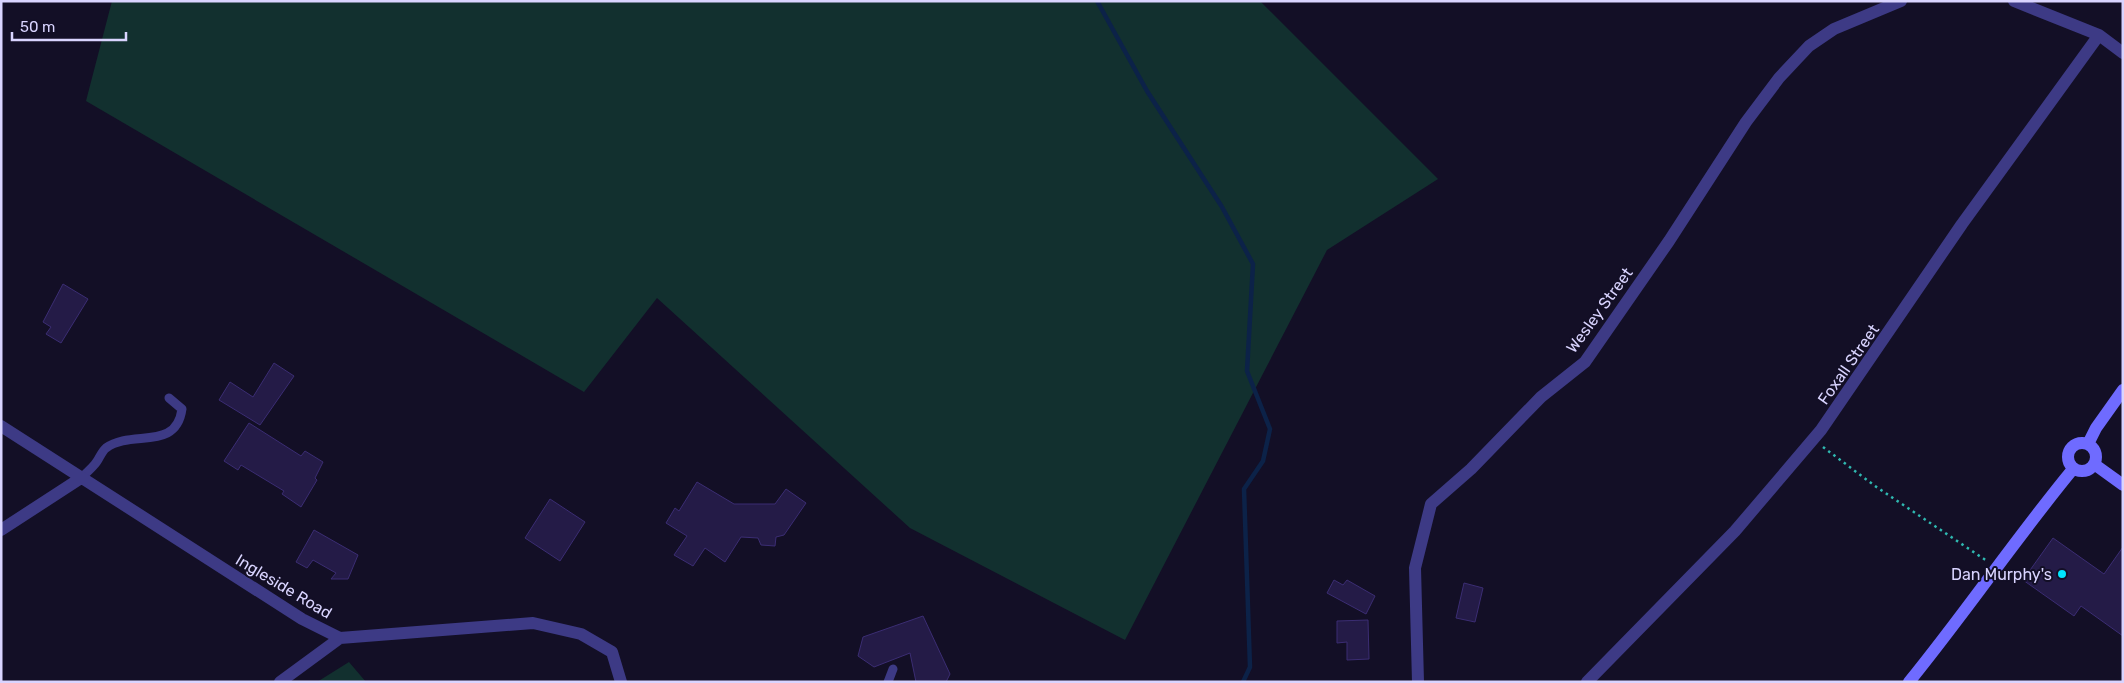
<svg xmlns="http://www.w3.org/2000/svg" width="2124" height="683" font-family="Rubik,sans-serif">
<style>
.green{fill:#12302f}
.lines{fill:none;stroke-linecap:round;stroke-linejoin:round}
.stream{stroke:#0c2248;stroke-width:4.5}
.building{fill:#241b47;stroke:#3b2d73}
.path{stroke:#2fb8b0;stroke-width:2.5;stroke-dasharray:2.5 4;stroke-linecap:butt}
.lane{stroke:#3d3a85;stroke-width:9}
.street{stroke:#3d3a85;stroke-width:12}
.secondary{stroke:#6f6bff;stroke-width:12}
.poi-dot{fill:#00e5ff;stroke:#130f26;stroke-width:2}
.labels{text-anchor:middle;stroke-width:4;stroke-linejoin:round;paint-order:stroke}
.street-label{font-size:16px;fill:#d9d4ff;stroke:#130f26}
.poi-label{font-size:16px;fill:#d9d4ff;stroke:#130f26;text-anchor:end}
</style>
<rect width="100%" height="100%" fill="#130f26"/>
<path class="green" d="M 112,1 L 1260,1 L 1438,179 L 1327,250 L 1125,640 L 910,528 L 657,298 L 584,392 L 86,101 Z
M 349,662 L 366,682 L 317,682 Z"/>
<g class="lines">
<path class="stream" d="M 1097,1 L 1147,91 L 1222,207 L 1253,264 L 1247,371 L 1270,429 L 1263,461 L 1244,489 L 1250,667 L 1243,682"/>
</g>
<path class="building" d="M 63,284 L 88,299 L 61,343 L 46,334 L 51,327 L 43,322 Z
M 274,363 L 294,376 L 260,425 L 219,400 L 230,382 L 253,397 Z
M 249,423 L 301,456 L 305,451 L 323,462 L 315,478 L 317,480 L 301,507 L 282,494 L 284,491 L 241,465 L 238,470 L 224,461 Z
M 697,482 L 734,504 L 775,504 L 786,489 L 806,503 L 784,535 L 776,537 L 775,546 L 761,545 L 758,538 L 741,537 L 725,562 L 705,548 L 693,566 L 674,555 L 687,536 L 666,523 L 675,508 L 679,511 Z
M 550,499 L 585,522 L 560,561 L 525,538 Z
M 314,530 L 358,555 L 348,579 L 331,579 L 336,573 L 313,560 L 307,568 L 296,562 Z
M 2053,538 L 2104,574 L 2123,547 L 2123,636 L 2081,606 L 2074,616 L 2023,580 Z
M 1334,580 L 1343,585 L 1347,580 L 1375,596 L 1366,614 L 1327,593 Z
M 1464,583 L 1483,588 L 1475,622 L 1456,618 Z
M 923,616 L 950,674 L 946,682 L 916,682 L 910,653 L 874,667 L 858,656 L 863,637 Z
M 1368,620 L 1369,659 L 1347,660 L 1347,642 L 1337,643 L 1337,621 Z"/>
<g class="lines">
<path class="path" d="M 1823,447 L 1875,486 L 1987,561"/>
<path class="lane" d="M 81,478 C 85,474 91,469 95,464 C 99,460 101,452 106,448 C 132,429 176,452 182,409 L 169,398
M 888,682 L 893,669"/>
<path class="street" d="M 2014,1 L 2099,35 L 2123,53
M 1,426 L 302,619 L 340,638 L 533,623 L 581,634 L 612,652 L 621,682
M 1,530 L 81,478
M 280,682 L 340,638
M 1418,682 L 1415,568 L 1431,504 L 1471,469 L 1541,397 L 1585,362 L 1669,241 L 1746,122 L 1779,78 L 1809,46 L 1834,29 L 1901,1
M 1587,682 L 1735,531 L 1821,430 L 1962,224 L 2099,35"/>
<path class="secondary" d="M2068 457a14 14 0 1 1 28 0a14 14 0 1 1-28 0Z
M 2088,444 L 2096,428 L 2123,390
M 2094,464 L 2123,485
M 1909,682 C 1966,612 2016,538 2073,469"/>
</g>
<circle class="poi-dot" cx="2062" cy="574" r="5"/>
<g class="labels">
<g class="street-label">
<text transform="translate(1599 310) rotate(-54)" y="6">Wesley Street</text>
<text transform="translate(1848 364) rotate(-55)" y="6">Foxall Street</text>
<text transform="translate(284 586) rotate(31)" y="6">Ingleside Road</text>
</g>
<g class="poi-label">
<text x="2052" y="580">Dan Murphy's</text>
</g>
</g>
<rect width="2124" height="683" fill="none" stroke="#d9d4ff" stroke-width="5"/>
<path d="M12 32v8h114v-8" fill="none" stroke="#d9d4ff" stroke-width="2.5"/>
<text x="20" y="32" font-size="15" fill="#d9d4ff" stroke="#130f26" stroke-width="4" paint-order="stroke">50 m</text>
</svg>
